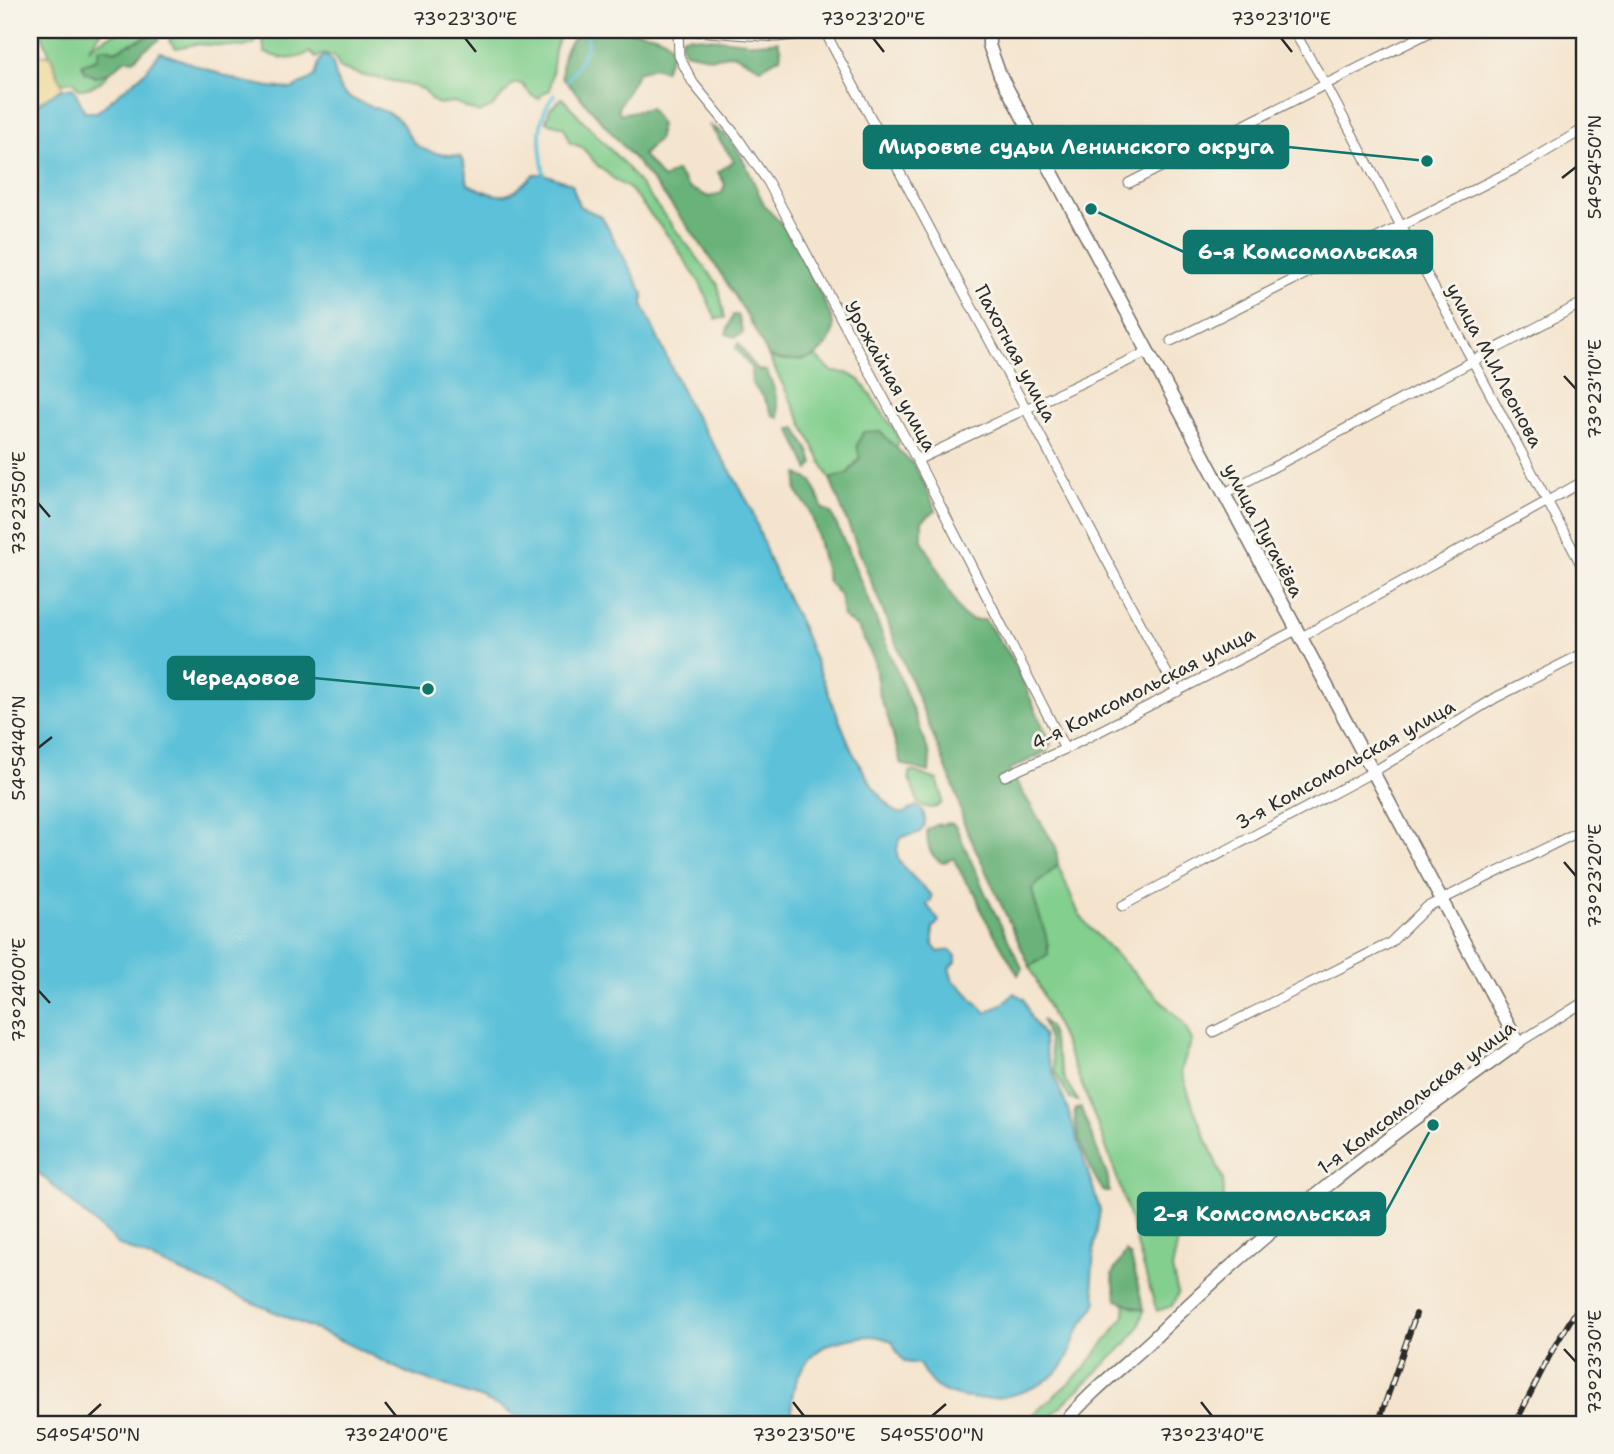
<svg xmlns="http://www.w3.org/2000/svg" width="1614" height="1454" font-family="'Shantell Sans',sans-serif">
<style>
.green{fill:#82cf8e;stroke:#567d5c;stroke-width:2}
.forest{fill:#69b279;stroke:#4a6e52;stroke-width:2}
.sand{fill:#eeda9e;stroke:#8c8264;stroke-width:2}
.water{fill:#5cc1d9;stroke:#447682;stroke-width:2}
.lines{fill:none;stroke-linecap:round;stroke-linejoin:round}
.stream{stroke:#5cc1d9;stroke-width:3.5}
.minor-casing{stroke:#716c64;stroke-width:11}
.secondary-casing{stroke:#716c64;stroke-width:15}
.minor{stroke:#fff;stroke-width:9}
.secondary{stroke:#fff;stroke-width:12}
.rail-casing{stroke:#2b2b2b;stroke-width:6}
.rail{stroke:#f7f3e8;stroke-width:3.5;stroke-dasharray:10;stroke-linecap:butt}
.ticks{fill:none;stroke:#2b2b2b;stroke-width:2.5}
.labels{text-anchor:middle;stroke-width:6;stroke-linejoin:round;paint-order:stroke}
.street-label{font-size:19px;fill:#2b2b2b;stroke:#f7f3e8}
.leader{fill:none;stroke:#0f766e;stroke-width:2.5}
.callout-dot{fill:#0f766e;stroke:#f7f3e8;stroke-width:2.5}
.callout{fill:#0f766e;stroke:#0f766e;stroke-width:2.5}
.callout-label{font-size:21px;text-anchor:middle;font-weight:bold;fill:#fff}
.neatline{fill:none;stroke:#2b2b2b;stroke-width:2.5}
.ticks-label{font-size:18px;text-anchor:middle;fill:#2b2b2b}
</style>
<rect width="100%" height="100%" fill="#f7f3e8"/>
<filter id="ink" filterUnits="userSpaceOnUse"><feTurbulence type="fractalNoise" baseFrequency=".0143" numOctaves="2"/><feDisplacementMap in="SourceGraphic" scale="14" xChannelSelector="R" yChannelSelector="G"/><feConvolveMatrix kernelMatrix="1 2 1 2 8 2 1 2 1" color-interpolation-filters="sRGB"/></filter>
<filter id="wash" filterUnits="userSpaceOnUse"><feTurbulence type="fractalNoise" baseFrequency=".00686" numOctaves="4" result="noise"/><feDisplacementMap in="SourceGraphic" scale="28" xChannelSelector="R" yChannelSelector="G"/><feGaussianBlur stdDeviation="1.57" result="paint"/><feColorMatrix in="noise" values="0 0 0 0 0 0 0 0 0 0 0 0 0 0 0 0 0 1.4 0 .05"/><feComposite in="paint" operator="in"/></filter>
<g filter="url(#wash)">
<rect width="100%" height="100%" fill="#f4e4cd"/>
<path class="green" d="M 40,30 L 103,30 L 88,49 C 115,29 127,30 159,30 C 145,39 130,43 115,51 L 106,48 L 96,77 L 110,72 C 102,82 92,90 78,89 L 74,81 L 61,83 Z
M 178,30 L 562,30 L 555,50 L 550,90 L 543,93 L 539,99 L 531,95 L 522,84 L 513,84 L 492,107 L 479,113 L 454,102 L 439,104 L 431,100 L 425,90 L 403,83 L 365,76 L 340,68 L 335,57 L 323,54 L 316,58 L 310,52 C 294,62 282,59 265,53 L 262,37 L 256,36 L 254,44 L 244,47 L 196,44 L 176,48 L 169,41 L 173,33 Z
M 562,98 L 625,165 L 696,256 L 718,285 L 725,318 L 716,319 L 700,283 L 673,242 L 630,189 L 618,182 L 598,166 L 582,147 L 570,143 L 564,127 L 546,122 L 550,109 Z
M 769,357 L 780,360 L 816,357 L 833,372 L 847,373 L 860,380 L 895,431 L 899,443 L 895,448 L 879,431 L 847,474 L 830,479 Z
M 912,771 L 937,780 L 942,794 L 942,803 C 935,810 926,808 919,804 L 909,778 L 909,772 Z
M 1058,865 L 1078,912 L 1090,928 L 1183,1023 L 1192,1040 L 1181,1070 L 1194,1109 L 1223,1179 L 1224,1199 L 1178,1241 L 1172,1269 L 1178,1294 L 1172,1306 L 1157,1311 C 1143,1269 1133,1226 1119,1184 C 1094,1109 1063,1038 1030,967 L 1048,954 C 1049,934 1035,911 1032,889 Z
M 1042,1020 L 1049,1027 L 1065,1080 L 1078,1101 L 1070,1099 L 1055,1072 L 1049,1040 Z
M 1125,1301 L 1134,1308 L 1144,1310 L 1138,1328 L 1127,1343 L 1042,1424 L 1023,1424 L 1083,1370 L 1124,1317 Z"/>
<path class="forest" d="M 159,30 L 159,40 L 145,49 L 134,60 L 126,59 L 110,72 L 96,77 L 85,72 L 82,64 L 97,59 L 99,49 L 106,48 L 115,51 C 130,43 145,39 159,30 Z
M 586,30 C 605,30 655,28 668,42 C 670,43 673,50 673,51 L 664,71 L 654,67 L 638,72 L 618,108 L 620,114 L 650,108 L 660,123 L 659,138 L 643,155 L 663,179 L 676,171 L 689,188 L 709,197 L 722,193 L 725,184 L 718,172 L 734,161 L 710,126 C 740,137 750,178 764,204 C 769,213 779,220 785,228 C 794,242 831,310 833,324 C 834,337 828,344 820,352 C 810,363 782,361 769,357 C 717,252 640,163 562,77 C 561,56 566,39 586,30 Z
M 688,36 L 757,43 L 778,41 L 781,51 L 780,57 L 761,68 L 733,54 L 713,58 L 685,52 L 681,44 L 682,38 Z
M 733,315 L 738,315 L 743,333 L 735,337 L 726,334 Z
M 738,343 C 748,353 750,371 766,371 C 775,385 777,402 779,418 L 773,416 L 763,396 L 752,384 L 751,368 L 736,348 Z
M 796,428 L 810,453 L 813,464 L 809,470 L 790,429 Z
M 879,431 L 915,466 L 936,510 L 922,521 L 922,540 L 962,615 L 973,620 L 985,620 L 1012,658 L 1051,744 L 1046,752 L 1009,770 L 1056,847 L 1058,865 L 1032,889 C 1035,911 1049,933 1048,954 L 1030,967 L 964,824 L 957,795 L 830,479 L 847,474 L 860,459 L 857,445 L 863,432 Z
M 798,474 L 812,481 L 823,509 L 831,513 L 848,550 L 918,723 L 930,756 L 929,772 L 901,764 L 889,721 L 879,694 L 874,660 L 858,628 L 843,617 L 840,595 L 828,582 L 814,523 L 809,509 L 796,491 Z
M 951,823 L 956,827 L 987,897 L 1022,968 L 1018,975 L 981,911 L 976,894 L 967,884 L 953,858 L 943,863 C 929,856 927,845 927,830 L 936,825 Z
M 1081,1108 L 1108,1178 L 1109,1192 L 1104,1192 C 1092,1175 1072,1130 1075,1109 Z
M 1126,1252 L 1131,1257 L 1144,1310 C 1133,1308 1127,1302 1117,1300 L 1112,1274 Z"/>
<path class="sand" d="M 37,51 L 42,55 L 50,55 L 63,88 L 30,110 L 30,52 Z"/>
<path class="water" d="M 160,52 L 239,81 L 270,87 L 292,89 L 315,76 L 319,62 L 324,55 C 339,61 331,78 342,91 C 355,106 384,106 399,120 C 406,127 409,141 418,146 C 430,154 446,155 460,156 L 464,164 L 468,184 C 502,200 508,201 534,174 L 544,174 L 572,184 L 579,206 L 602,217 L 643,293 L 643,306 L 690,408 L 730,470 L 751,508 L 770,562 L 802,628 L 852,751 L 873,787 L 893,810 L 897,813 L 904,813 L 916,806 C 926,811 929,826 918,833 C 913,836 906,835 902,837 C 897,841 896,853 898,858 C 901,868 924,887 932,896 L 931,900 L 927,905 L 939,921 L 933,928 L 933,945 L 938,952 L 950,950 L 956,956 L 956,962 L 949,968 L 953,981 C 962,986 963,989 970,996 C 974,1002 981,1006 986,1013 L 1007,1001 L 1014,993 L 1024,999 L 1031,1018 L 1043,1035 L 1047,1057 L 1068,1110 L 1100,1210 L 1094,1249 L 1092,1279 L 1097,1302 C 1091,1312 1085,1320 1079,1329 C 1072,1342 1071,1357 1061,1368 C 1034,1398 969,1410 935,1386 C 929,1381 923,1371 919,1364 L 905,1362 L 898,1354 L 892,1341 C 886,1339 878,1336 871,1336 C 862,1336 836,1341 828,1345 C 801,1356 783,1398 796,1424 L 538,1424 L 527,1421 L 483,1399 L 409,1374 L 342,1341 L 119,1245 L 30,1165 L 30,110 C 43,100 56,89 73,87 L 85,112 L 97,112 L 146,71 Z"/>
<g class="lines">
<path class="stream" d="M 568,81 L 587,48 L 588,30
M 544,174 C 539,146 535,119 554,95"/>
</g>
</g>
<g filter="url(#ink)">
<g class="lines">
<g class="minor-casing">
<path id="minor" d="M 678,30 L 679,56 L 693,83 L 735,134 L 768,182 L 917,460 L 1065,749
M 682,30 L 777,37 L 839,30
M 824,30 L 1177,692
M 1293,30 L 1326,85 L 1584,570
M 1129,183 L 1434,30
M 1171,341 L 1521,166 L 1584,129
M 917,460 L 1147,352
M 1223,494 L 1584,302
M 1300,638 L 1584,481
M 1005,776 L 1065,749 L 1296,630
M 1122,906 L 1373,772 L 1497,697 L 1584,653
M 1213,1032 L 1390,943 L 1427,907 L 1584,829
M 1518,1043 L 1584,1002"/>
</g>
<g class="secondary-casing">
<path id="secondary" d="M 989,30 L 989,45 L 1000,75 L 1518,1043 C 1390,1135 1263,1230 1152,1340 C 1122,1368 1089,1392 1064,1424"/>
</g>
<use href="#minor" class="minor"/>
<use href="#secondary" class="secondary"/>
<g class="rail-casing">
<path id="rail" d="M 1583,30 L 1584,30
M 1378,1424 L 1416,1314
M 1515,1424 L 1553,1349 L 1584,1298"/>
</g>
<use href="#rail" class="rail"/>
</g>
</g>
<path class="ticks" d="M 465,38 L 476,52M 873,38 L 884,52M 1281,38 L 1292,52M 1562,178 L 1576,167M 1564,376 L 1576,389M 38,503 L 50,517M 38,748 L 52,737M 1564,862 L 1576,876M 38,990 L 50,1003M 1564,1349 L 1576,1362M 385,1402 L 396,1416M 793,1402 L 804,1416M 1201,1402 L 1212,1416M 88,1416 L 101,1404M 932,1416 L 946,1404"/>
<g class="labels">
<g class="street-label">
<text transform="translate(1016 353) rotate(62)" y="7">Пахотная улица</text>
<text transform="translate(1495 365) rotate(62)" y="7">улица М.И.Леонова</text>
<text transform="translate(891 376) rotate(61)" y="7">Урожайная улица</text>
<text transform="translate(1264 530) rotate(62)" y="7">улица Пугачёва</text>
<text transform="translate(1143 688) rotate(-27)" y="7">4-я Комсомольская улица</text>
<text transform="translate(1345 764) rotate(-29)" y="7">3-я Комсомольская улица</text>
<text transform="translate(1416 1097) rotate(-37)" y="7">1-я Комсомольская улица</text>
</g>
</g>
<path class="leader" d="M1427 161L1288 147M1091 209L1184 252M428 689L314 678M1433 1125L1385 1214"/>
<g class="callout-dot">
<circle cx="1427" cy="161" r="7"/>
<circle cx="1091" cy="209" r="7"/>
<circle cx="428" cy="689" r="7"/>
<circle cx="1433" cy="1125" r="7"/>
</g>
<g class="callout">
<rect x="864" y="126" width="424" height="42" rx="7"/>
<rect x="1184" y="231" width="248" height="42" rx="7"/>
<rect x="168" y="657" width="146" height="42" rx="7"/>
<rect x="1138" y="1193" width="247" height="42" rx="7"/>
</g>
<g class="callout-label">
<text x="1076" y="154">Мировые судьи Ленинского округа</text>
<text x="1308" y="259">6-я Комсомольская</text>
<text x="241" y="685">Чередовое</text>
<text x="1262" y="1221">2-я Комсомольская</text>
</g>
<rect width="1614" height="1454" fill="none" stroke="#f7f3e8" stroke-width="77"/>
<rect x="38" y="38" width="1538" height="1378" class="neatline"/>
<g class="ticks-label">
<text x="465" y="25">73°23'30"E</text>
<text x="873" y="25">73°23'20"E</text>
<text x="1281" y="25">73°23'10"E</text>
<text transform="translate(1595 167) rotate(-90)" y="6">54°54'50"N</text>
<text transform="translate(1595 389) rotate(-90)" y="6">73°23'10"E</text>
<text transform="translate(19 503) rotate(-90)" y="6">73°23'50"E</text>
<text transform="translate(19 748) rotate(-90)" y="6">54°54'40"N</text>
<text transform="translate(1595 876) rotate(-90)" y="6">73°23'20"E</text>
<text transform="translate(19 990) rotate(-90)" y="6">73°24'00"E</text>
<text transform="translate(1595 1362) rotate(-90)" y="6">73°23'30"E</text>
<text x="88" y="1441">54°54'50"N</text>
<text x="396" y="1441">73°24'00"E</text>
<text x="804" y="1441">73°23'50"E</text>
<text x="932" y="1441">54°55'00"N</text>
<text x="1212" y="1441">73°23'40"E</text>
</g>
</svg>
